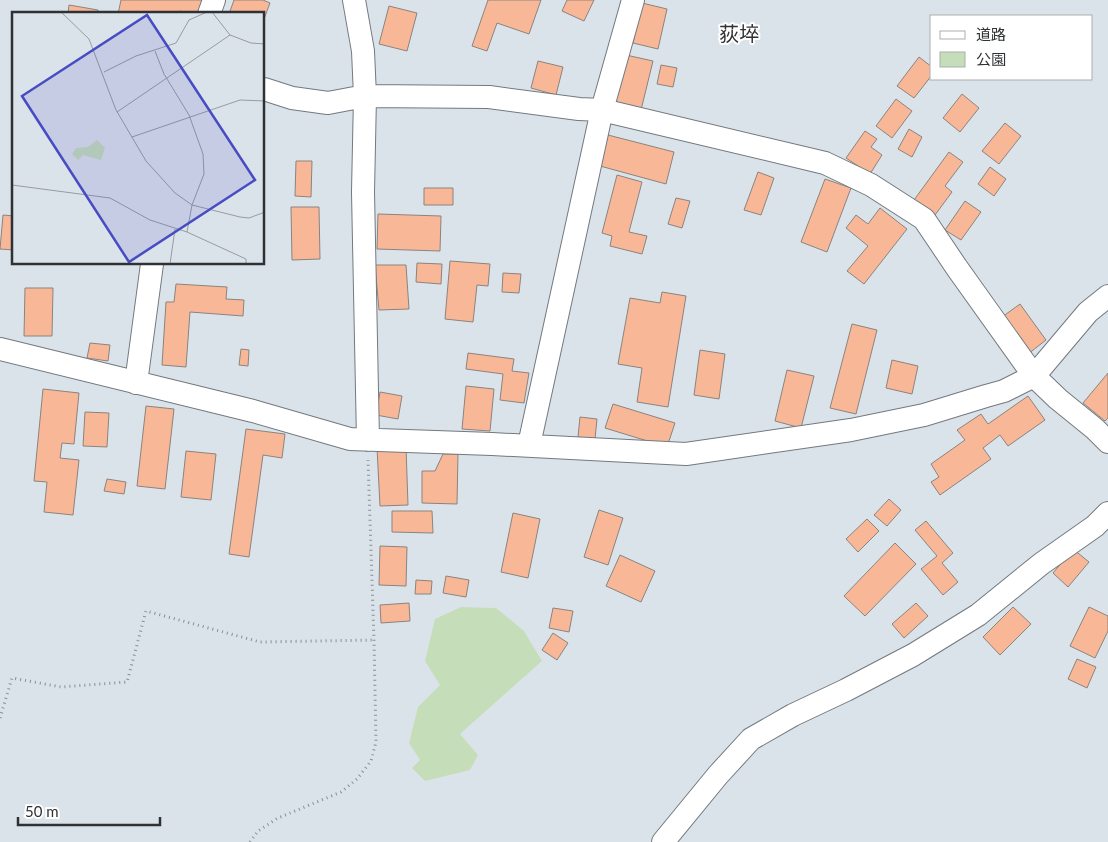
<svg xmlns="http://www.w3.org/2000/svg" width="1108" height="842" font-family="Lato,'Noto Sans JP',sans-serif">
<style>
.green{fill:#c5deb9}
.building{fill:#f8b898;stroke:#8b837e}
.lines{fill:none;stroke-linecap:round;stroke-linejoin:round}
.minor-casing{stroke:#72797f;stroke-width:24}
.path{stroke:#888e92;stroke-width:3;stroke-dasharray:1 4;stroke-linecap:butt}
.minor{stroke:#fff;stroke-width:22}
.labels{text-anchor:middle;stroke-width:4;stroke-linejoin:round;paint-order:stroke}
.quarter-label{font-size:20px;fill:#2f3234;stroke:#fff}
.inset-road{fill:none;stroke:#969ca1;stroke-width:1}
.view{fill:#484cc2;fill-opacity:0.15;stroke:#484cc2;stroke-width:2.5}
.inset-edge{fill:none;stroke:#2f3234;stroke-width:2.5}
</style>
<rect width="100%" height="100%" fill="#dbe3ea"/>
<path class="green" d="M 461,607 L 496,608 L 524,631 L 542,661 L 460,734 L 478,755 L 470,770 L 425,781 L 412,768 L 420,760 L 409,743 L 418,707 L 440,685 L 425,661 L 435,619 Z"/>
<path class="building" d="M 121,0 L 205,0 L 202,14 L 193,14 L 180,11 L 179,14 L 118,14 Z
M 234,0 L 263,0 L 270,3 L 264,19 L 264,14 L 229,14 Z
M 488,0 L 541,0 L 529,34 L 497,23 L 487,51 L 472,46 Z
M 567,0 L 594,0 L 584,21 L 562,11 Z
M 642,3 L 667,9 L 658,49 L 633,43 Z
M 69,5 L 98,10 L 98,14 L 68,14 Z
M 389,6 L 417,13 L 407,51 L 379,44 Z
M 626,55 L 653,61 L 641,110 L 614,103 Z
M 919,57 L 932,67 L 932,75 L 914,98 L 897,86 Z
M 538,61 L 563,67 L 556,95 L 531,88 Z
M 661,65 L 677,68 L 673,87 L 657,84 Z
M 962,94 L 979,108 L 960,132 L 943,118 Z
M 896,99 L 912,111 L 892,138 L 876,126 Z
M 1005,123 L 1021,136 L 999,164 L 982,151 Z
M 909,129 L 922,137 L 912,157 L 898,149 Z
M 865,131 L 877,139 L 871,147 L 882,155 L 870,174 L 846,158 Z
M 608,135 L 674,152 L 666,184 L 600,166 Z
M 949,152 L 963,162 L 945,186 L 952,192 L 935,215 L 914,200 Z
M 296,161 L 312,161 L 311,197 L 295,196 Z
M 990,167 L 1006,179 L 994,196 L 978,184 Z
M 758,172 L 774,178 L 761,215 L 744,210 Z
M 617,175 L 642,182 L 629,232 L 647,236 L 642,254 L 610,246 L 612,236 L 602,233 Z
M 825,179 L 851,188 L 827,252 L 801,242 Z
M 424,188 L 453,188 L 453,205 L 424,205 Z
M 676,198 L 690,201 L 682,228 L 668,224 Z
M 965,201 L 981,212 L 961,240 L 945,230 Z
M 291,207 L 319,207 L 320,259 L 292,260 Z
M 880,208 L 907,229 L 864,284 L 847,271 L 868,246 L 846,228 L 856,215 L 868,224 Z
M 378,214 L 441,216 L 440,251 L 377,249 Z
M 3,215 L 14,216 L 14,250 L 0,249 Z
M 450,261 L 490,264 L 488,286 L 477,285 L 473,322 L 445,319 Z
M 417,263 L 442,264 L 441,284 L 416,282 Z
M 375,265 L 406,265 L 409,309 L 379,310 Z
M 503,273 L 521,274 L 519,293 L 502,292 Z
M 176,284 L 227,287 L 226,299 L 244,300 L 243,316 L 190,312 L 186,367 L 162,365 L 166,302 L 174,302 Z
M 25,288 L 53,288 L 52,336 L 24,336 Z
M 662,292 L 686,296 L 668,407 L 637,402 L 642,368 L 618,364 L 630,298 L 660,303 Z
M 1020,304 L 1046,340 L 1028,354 L 1002,317 Z
M 852,324 L 877,330 L 856,414 L 830,408 Z
M 90,343 L 110,345 L 108,361 L 87,358 Z
M 241,349 L 249,350 L 248,366 L 239,365 Z
M 700,350 L 725,354 L 719,399 L 694,395 Z
M 468,353 L 514,359 L 512,371 L 529,373 L 524,403 L 500,400 L 503,374 L 466,369 Z
M 892,360 L 918,366 L 912,394 L 886,388 Z
M 787,370 L 814,376 L 801,428 L 775,421 Z
M 1108,373 L 1108,418 L 1105,421 L 1083,403 Z
M 466,386 L 494,389 L 490,431 L 462,429 Z
M 43,389 L 79,393 L 74,444 L 62,443 L 60,458 L 79,460 L 73,515 L 44,512 L 47,482 L 34,481 Z
M 380,392 L 402,396 L 398,419 L 376,415 Z
M 1028,396 L 1045,420 L 1008,446 L 1000,435 L 983,448 L 991,459 L 940,495 L 931,482 L 939,477 L 931,464 L 965,440 L 957,430 L 981,414 L 988,424 Z
M 613,404 L 675,423 L 667,447 L 605,428 Z
M 146,406 L 174,409 L 165,489 L 137,486 Z
M 85,412 L 109,413 L 107,447 L 83,446 Z
M 580,417 L 597,419 L 595,439 L 578,437 Z
M 246,429 L 285,434 L 282,458 L 263,455 L 249,557 L 229,554 Z
M 406,447 L 408,505 L 380,506 L 377,448 Z
M 186,451 L 216,454 L 211,500 L 181,497 Z
M 443,454 L 458,454 L 457,504 L 422,503 L 422,471 L 435,471 Z
M 107,479 L 126,482 L 124,494 L 104,491 Z
M 889,499 L 901,510 L 887,526 L 874,515 Z
M 599,510 L 623,518 L 608,565 L 584,557 Z
M 392,511 L 432,511 L 433,533 L 392,532 Z
M 513,513 L 540,519 L 528,578 L 501,572 Z
M 867,519 L 879,531 L 858,552 L 846,539 Z
M 926,521 L 953,553 L 942,563 L 958,582 L 943,595 L 921,569 L 937,556 L 915,530 Z
M 895,543 L 916,564 L 865,616 L 844,596 Z
M 380,546 L 407,547 L 406,586 L 379,585 Z
M 1073,549 L 1089,562 L 1068,587 L 1053,573 Z
M 620,555 L 655,571 L 641,602 L 606,586 Z
M 446,576 L 469,580 L 466,597 L 443,593 Z
M 416,580 L 432,581 L 431,594 L 415,594 Z
M 409,603 L 410,621 L 381,623 L 380,605 Z
M 916,603 L 928,616 L 904,638 L 892,624 Z
M 1013,607 L 1031,624 L 1000,655 L 983,637 Z
M 1089,607 L 1108,616 L 1108,631 L 1095,658 L 1070,646 Z
M 553,608 L 573,611 L 569,632 L 549,628 Z
M 553,633 L 568,643 L 557,660 L 542,650 Z
M 1077,659 L 1096,667 L 1087,688 L 1068,679 Z"/>
<g class="lines">
<g class="minor-casing">
<path id="minor" d="M 354,0 L 363,51 L 365,96 L 363,192 L 368,440
M 209,14 L 214,0
M 264,89 L 292,98 L 328,103 L 365,96 L 489,97 L 579,109 L 602,110 L 825,163 L 871,185 L 924,219 L 957,268 L 1034,376 L 1058,399 L 1095,429 L 1108,442
M 0,349 L 253,411 L 350,439 L 492,444 L 686,454 L 851,430 L 924,415 L 986,396 L 1004,391 L 1034,376 L 1088,312 L 1108,296
M 136,383 L 152,264
M 529,445 L 602,110 L 633,0
M 663,842 L 718,775 L 751,739 L 793,715 L 846,690 L 913,655 L 978,615 L 1041,564 L 1095,526 L 1108,513"/>
</g>
<path class="path" d="M 0,718 L 12,678 L 61,687 L 127,682 L 146,611 L 260,642 L 374,640
M 250,842 L 258,831 L 278,818 L 341,792 L 357,779 L 371,761 L 376,742 L 374,640 L 368,460"/>
<use href="#minor" class="minor"/>
</g>
<g class="labels">
<g class="quarter-label">
<text x="739" y="41">荻埣</text>
</g>
</g>
<g transform="translate(12 12)">
<rect width="252" height="252" fill="#dbe3ea"/>
<path d="M 85,128 L 93,136 L 89,148 L 71,143 L 66,148 L 60,142 L 64,136 L 76,135 Z" fill="#c5deb9"/>
<path class="inset-road" d="M 49,0 L 77,27 L 104,98 L 134,149 L 163,181 L 180,193 L 228,205 L 237,206 L 253,200M 200,0 L 218,23 L 239,31 L 253,32M 143,39 L 152,62 L 177,103 L 191,142 L 192,162 L 180,193 L 175,220 L 234,247 L 234,252M 92,60 L 124,44 L 164,31 L 177,8 L 195,0M 105,100 L 218,23M 120,125 L 228,88 L 253,89M 0,173 L 98,186 L 138,208 L 175,220M 158,252 L 163,217"/>
<path class="view" d="M 135,3 L 243,168 L 117,250 L 10,84 Z"/>
<rect width="252" height="252" class="inset-edge"/>
</g>
<rect x="930" y="15" width="162" height="65" fill="#ffffff" stroke="#acadae"/>
<rect x="940" y="31" width="25" height="8" fill="#ffffff" stroke="#acadae"/>
<text x="976" y="40" font-size="15" fill="#2f3234">道路</text>
<rect x="940" y="52" width="25" height="15" fill="#c5deb9" stroke="#acadae"/>
<text x="976" y="65" font-size="15" fill="#2f3234">公園</text>
<path d="M18 817v8h142v-8" fill="none" stroke="#2f3234" stroke-width="2.5"/>
<text x="25" y="817" font-size="15" fill="#2f3234" stroke="#ffffff" stroke-width="4" paint-order="stroke">50 m</text>
</svg>
